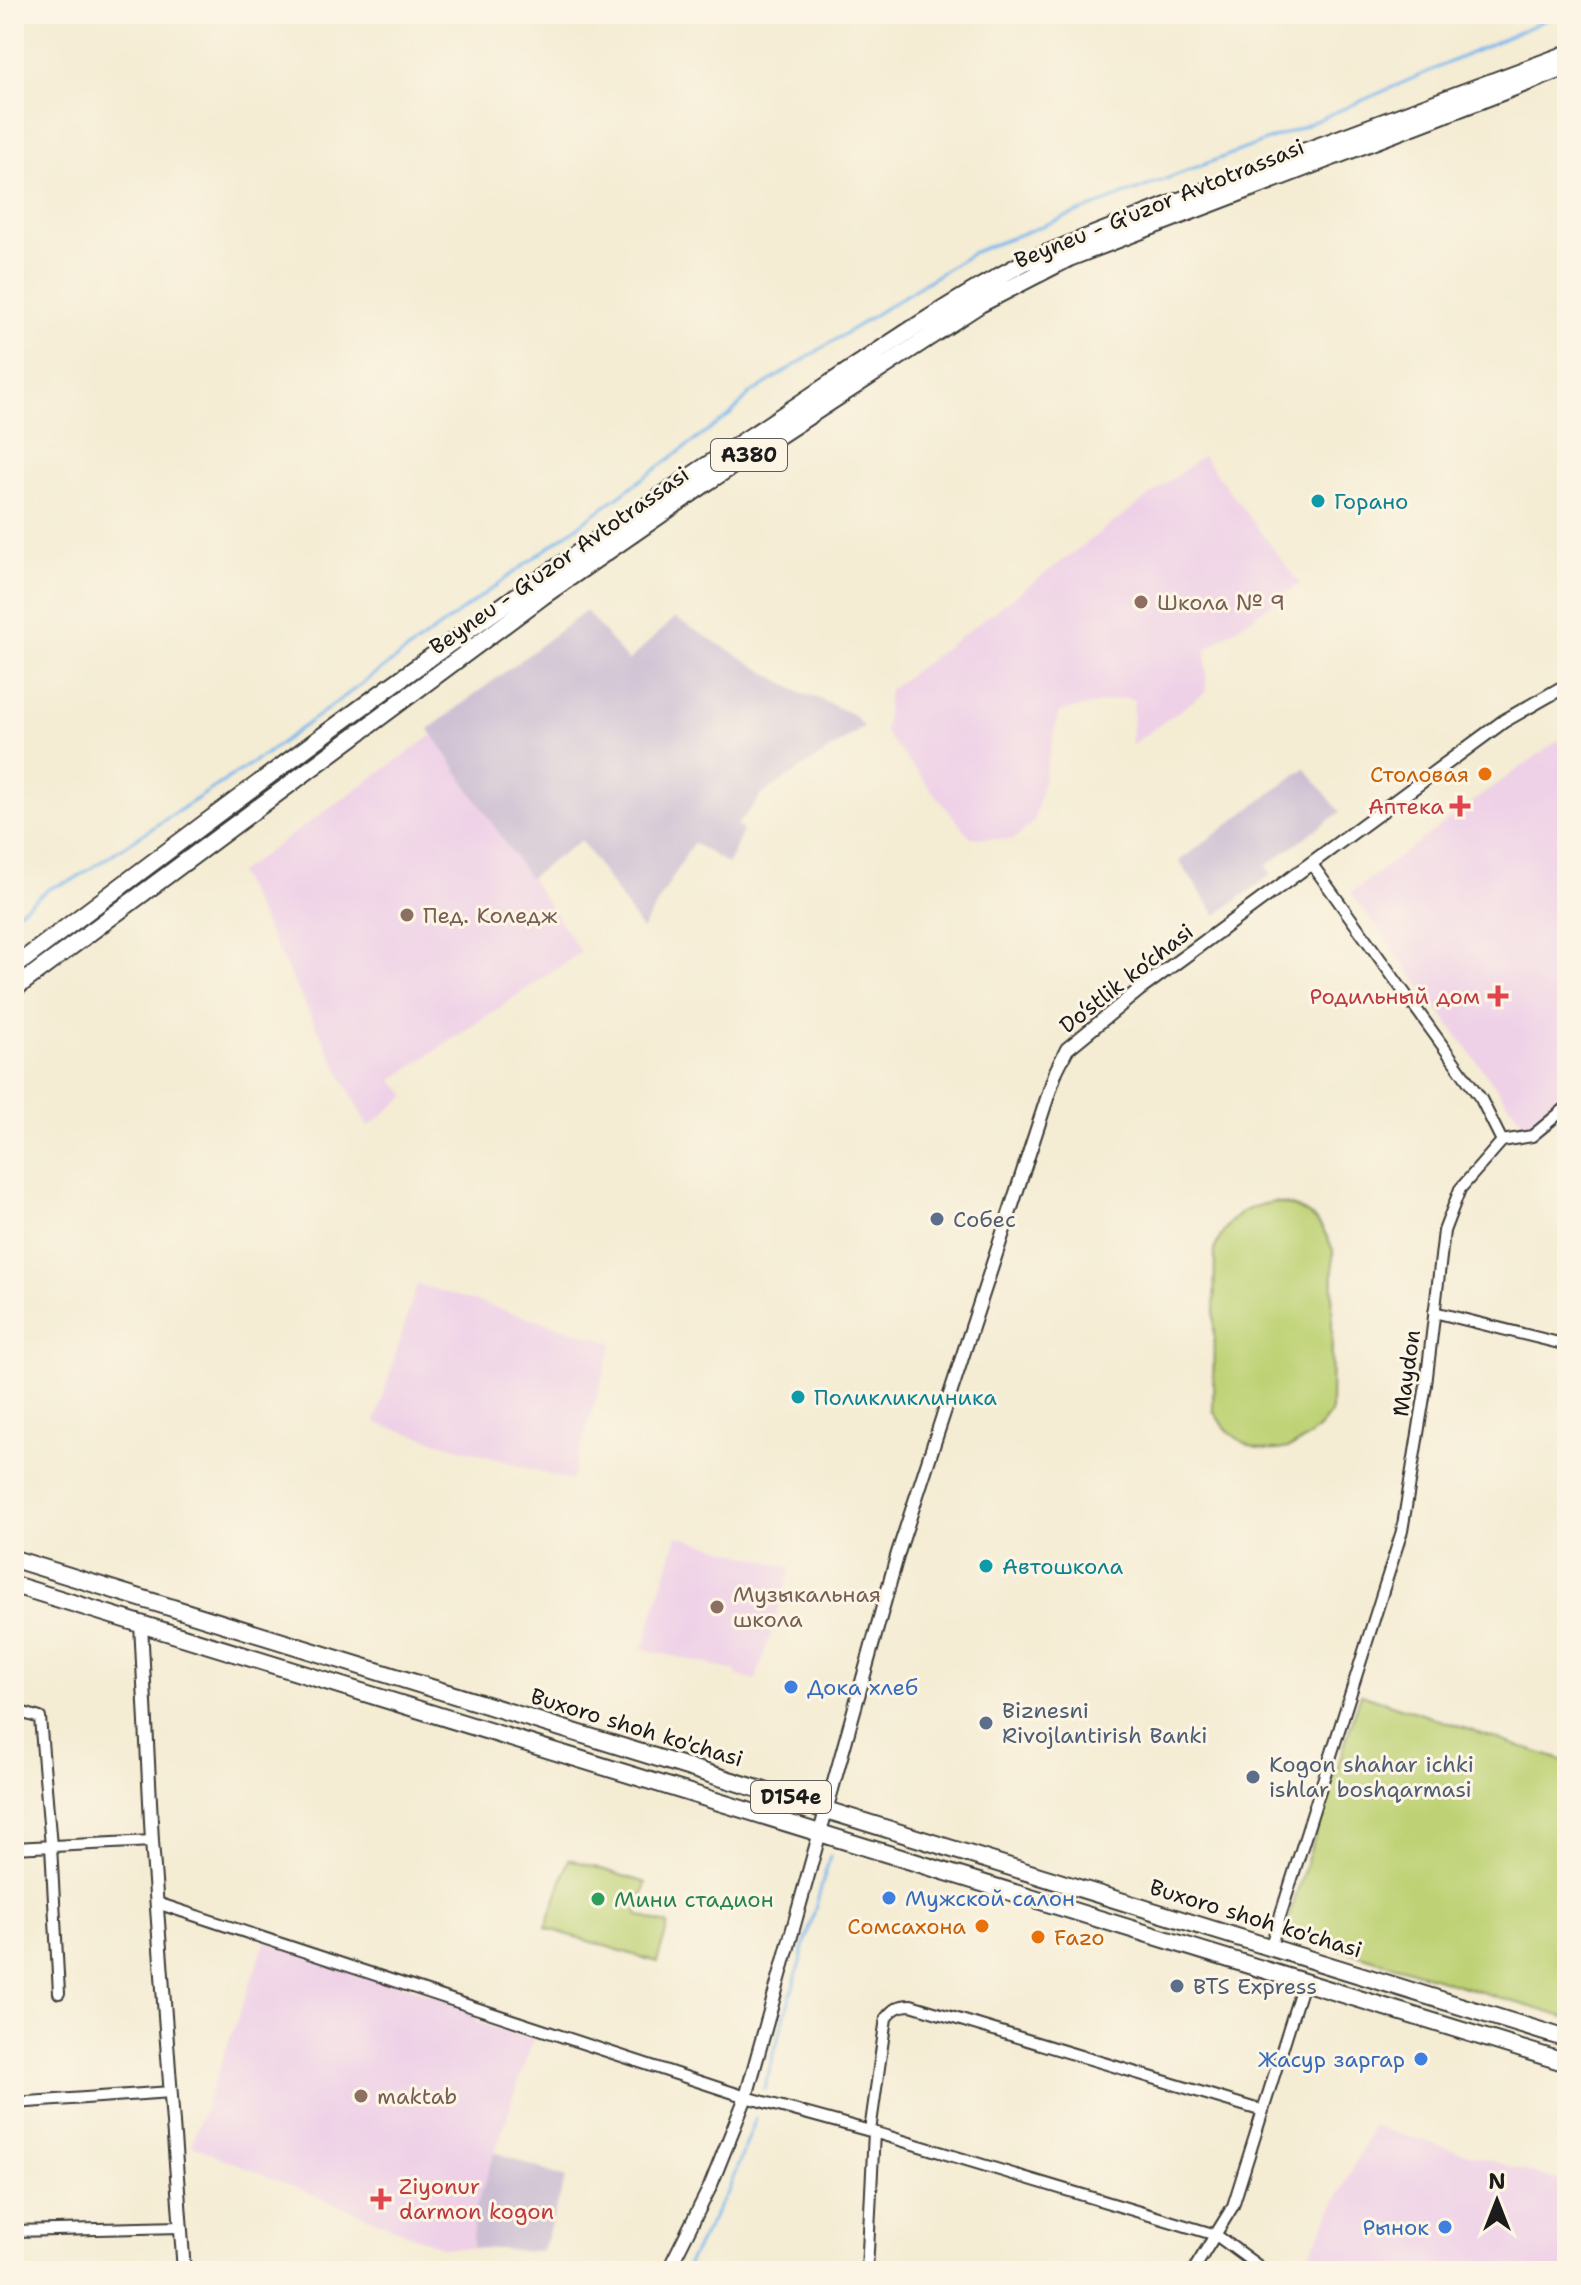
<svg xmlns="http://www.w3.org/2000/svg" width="1581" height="2285" font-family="'Shantell Sans',sans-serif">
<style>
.built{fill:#eed0e7}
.industrial{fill:#ccbed3}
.green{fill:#bed275;stroke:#6d7748;stroke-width:2}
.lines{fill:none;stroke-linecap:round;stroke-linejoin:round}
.stream{stroke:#7bb7ed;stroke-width:3}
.minor-casing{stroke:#3c3b37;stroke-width:14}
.tertiary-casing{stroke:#3c3b37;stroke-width:16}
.primary-casing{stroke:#3c3b37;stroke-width:20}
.trunk-casing{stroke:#3c3b37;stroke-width:20}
.minor{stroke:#fff;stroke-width:10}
.tertiary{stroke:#fff;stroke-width:12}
.primary{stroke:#fff;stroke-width:16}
.trunk{stroke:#fff;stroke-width:16}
.culture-dot{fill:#0f9aa8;stroke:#fcf5e5;stroke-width:3}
.education-dot{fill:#8d6e63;stroke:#fcf5e5;stroke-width:3}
.food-dot{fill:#e8710a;stroke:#fcf5e5;stroke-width:3}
.health-dot{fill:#e0444e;stroke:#fcf5e5;stroke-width:3}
.service-dot{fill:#5c6f8a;stroke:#fcf5e5;stroke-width:3}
.shop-dot{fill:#3f7fe0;stroke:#fcf5e5;stroke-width:3}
.leisure-dot{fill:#2e9e5b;stroke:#fcf5e5;stroke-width:3}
.labels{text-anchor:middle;stroke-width:6;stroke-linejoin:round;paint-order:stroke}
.shield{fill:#fcf5e5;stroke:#5f5d58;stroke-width:2}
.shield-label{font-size:20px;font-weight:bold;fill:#1c1c1c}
.street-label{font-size:22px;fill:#1c1c1c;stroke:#fcf5e5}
.culture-label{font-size:22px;fill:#0d838f;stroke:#fcf5e5;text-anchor:start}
.education-label{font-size:22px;fill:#785e54;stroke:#fcf5e5;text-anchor:start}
.food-label{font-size:22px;fill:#c56008;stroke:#fcf5e5;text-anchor:end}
.health-label{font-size:22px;fill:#be3a42;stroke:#fcf5e5;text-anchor:end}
.service-label{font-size:22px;fill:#4e5e75;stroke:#fcf5e5;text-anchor:start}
.shop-label{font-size:22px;fill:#366cbe;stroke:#fcf5e5;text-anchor:start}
.leisure-label{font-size:22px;fill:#27864d;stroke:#fcf5e5;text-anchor:start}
</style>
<rect width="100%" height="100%" fill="#fcf5e5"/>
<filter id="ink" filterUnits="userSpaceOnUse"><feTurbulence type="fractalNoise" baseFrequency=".0125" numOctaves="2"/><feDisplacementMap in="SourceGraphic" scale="16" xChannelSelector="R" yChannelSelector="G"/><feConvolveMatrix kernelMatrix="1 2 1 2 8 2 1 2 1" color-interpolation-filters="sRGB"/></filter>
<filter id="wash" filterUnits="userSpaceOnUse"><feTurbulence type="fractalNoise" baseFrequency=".006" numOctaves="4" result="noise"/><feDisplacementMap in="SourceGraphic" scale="32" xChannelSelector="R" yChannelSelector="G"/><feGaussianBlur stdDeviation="1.8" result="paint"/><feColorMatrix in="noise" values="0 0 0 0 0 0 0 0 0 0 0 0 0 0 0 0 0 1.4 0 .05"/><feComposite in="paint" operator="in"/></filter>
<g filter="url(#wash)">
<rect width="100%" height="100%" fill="#f4ecd3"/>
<path class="built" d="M 1203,456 L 1300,584 L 1206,649 L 1206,692 L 1131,745 L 1134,700 L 1124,698 L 1059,712 L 1034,821 L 1013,840 L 970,837 L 885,733 L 889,690 Z
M 1567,734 L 1567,1100 L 1529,1131 L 1351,893 L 1471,803 Z
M 433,735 L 581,952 L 392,1080 L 407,1095 L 368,1127 L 238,873 Z
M 417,1284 L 613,1343 L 571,1481 L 375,1423 Z
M 677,1536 L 791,1568 L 756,1680 L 736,1675 L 736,1671 L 643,1649 Z
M 266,1940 L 479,2010 L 476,2022 L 533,2039 L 475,2212 L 473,2248 L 444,2248 L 191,2145 Z
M 1373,2126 L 1567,2183 L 1567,2271 L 1302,2271 Z"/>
<path class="industrial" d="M 586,611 L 628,661 L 675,618 L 802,694 L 812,696 L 854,715 L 864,727 L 763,794 L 737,825 L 743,831 L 728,864 L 693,843 L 642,930 L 581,840 L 529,878 L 429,729 Z
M 1305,768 L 1340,812 L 1267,865 L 1271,875 L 1216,915 L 1179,861 Z
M 495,2152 L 566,2178 L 542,2251 L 473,2248 L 474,2212 Z"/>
<path class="green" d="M 1275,1202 C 1308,1208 1321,1219 1333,1250 L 1331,1413 C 1297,1463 1245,1463 1213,1411 L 1215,1248 C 1229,1217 1242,1207 1275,1202 Z
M 1361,1694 L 1567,1762 L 1567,2018 L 1284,1932 Z
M 569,1859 L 646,1883 L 637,1915 L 668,1925 L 657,1962 L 546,1928 Z"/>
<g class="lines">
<path class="stream" d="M 14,915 L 50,888 L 73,880 L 267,753 L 731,414 L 751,393 L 974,252 L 1297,129 L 1560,14
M 764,2089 L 830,1856
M 684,2271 L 729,2189 L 756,2118"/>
</g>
</g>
<g filter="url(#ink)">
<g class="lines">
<g class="minor-casing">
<path id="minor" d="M 1502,1141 L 1532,1136 L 1567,1107
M 1434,1312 L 1567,1345
M 14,1710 L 40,1718 L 51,1846 L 59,1993
M 14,1848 L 152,1841
M 157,1903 L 746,2097 L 870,2131 L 1216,2235 L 1265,2271
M 1271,1945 L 1402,1531 L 1426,1385 L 1444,1231 L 1460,1189 L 1502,1141 L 1481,1099 L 1311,863
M 14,2103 L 171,2092
M 870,2131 L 886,2018 C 893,2009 899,2005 911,2005 L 1263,2111
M 14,2231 L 181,2227
M 867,2271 L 874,2132
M 1193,2271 L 1233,2206 L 1303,1983"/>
</g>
<g class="tertiary-casing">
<path id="tertiary" d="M 141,1624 L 152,1841 L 184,2271
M 668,2271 L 710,2187 L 746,2097 L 898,1553 L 1056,1071 L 1067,1049 L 1139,990 L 1504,721 L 1567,685"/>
</g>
<g class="primary-casing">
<path id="primary" d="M 14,1559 L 1567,2039
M 14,1585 L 1567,2063"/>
</g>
<g class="trunk-casing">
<path id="trunk" d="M 14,967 C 256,784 499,601 753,435 C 843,376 931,312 1025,262 L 1306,151 L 1567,54
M 14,989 L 543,596 L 709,481 L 980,304 L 1069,258 L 1567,67"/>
</g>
<use href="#minor" class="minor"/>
<use href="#tertiary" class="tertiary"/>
<use href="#primary" class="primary"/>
<use href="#trunk" class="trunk"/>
</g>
</g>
<g class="culture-dot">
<circle cx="1318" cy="501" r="8"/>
<circle cx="798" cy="1397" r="8"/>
<circle cx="986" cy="1566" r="8"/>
</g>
<g class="education-dot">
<circle cx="1141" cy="602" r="8"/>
<circle cx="407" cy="915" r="8"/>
<circle cx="717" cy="1607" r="8"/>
<circle cx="361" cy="2096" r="8"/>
</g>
<g class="food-dot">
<circle cx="1485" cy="774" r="8"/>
<circle cx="982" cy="1926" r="8"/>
<circle cx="1038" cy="1937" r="8"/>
</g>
<g class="health-dot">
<path d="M1456 794h8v8h8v8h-8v8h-8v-8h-8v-8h8z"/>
<path d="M1494 984h8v8h8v8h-8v8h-8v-8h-8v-8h8z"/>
<path d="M377 2187h8v8h8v8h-8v8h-8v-8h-8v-8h8z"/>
</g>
<g class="service-dot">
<circle cx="937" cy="1219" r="8"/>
<circle cx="986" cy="1723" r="8"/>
<circle cx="1253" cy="1777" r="8"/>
<circle cx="1177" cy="1986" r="8"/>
</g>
<g class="shop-dot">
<circle cx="791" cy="1687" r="8"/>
<circle cx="889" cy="1898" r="8"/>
<circle cx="1421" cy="2059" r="8"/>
<circle cx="1445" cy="2227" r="8"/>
</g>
<circle class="leisure-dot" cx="598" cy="1899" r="8"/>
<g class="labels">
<g class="shield">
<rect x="711" y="439" width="76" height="32" rx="6"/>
<rect x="751" y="1781" width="80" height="32" rx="6"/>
</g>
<g class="shield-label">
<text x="749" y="462">A380</text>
<text x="791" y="1804">D154e</text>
</g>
<g class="street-label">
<text transform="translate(1159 203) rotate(-22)" y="8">Beyneu - G'uzor Avtotrassasi</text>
<text transform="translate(559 560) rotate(-35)" y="8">Beyneu - G'uzor Avtotrassasi</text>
<text transform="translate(1126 978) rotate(-38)" y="8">Do‘stlik ko‘chasi</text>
<text transform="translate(1406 1373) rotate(-82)" y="8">Maydon</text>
<text transform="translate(637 1727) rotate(17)" y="8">Buxoro shoh ko'chasi</text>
<text transform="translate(1256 1918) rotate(17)" y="8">Buxoro shoh ko'chasi</text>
</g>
<g class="culture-label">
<text x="1334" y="509">Горано</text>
<text x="814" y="1405">Поликликлиника</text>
<text x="1002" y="1574">Автошкола</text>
</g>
<g class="education-label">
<text x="1157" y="610">Школа № 9</text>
<text x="423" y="923">Пед. Коледж</text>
<text x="733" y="1602">Музыкальная<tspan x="733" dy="25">школа</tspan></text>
<text x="377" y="2104">maktab</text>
</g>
<g class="food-label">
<text x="1469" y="782">Столовая</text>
<text x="966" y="1934">Сомсахона</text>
<text x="1054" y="1945" text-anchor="start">Fazo</text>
</g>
<g class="health-label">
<text x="1444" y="814">Аптека</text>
<text x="1480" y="1004">Родильный дом</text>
<text x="399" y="2194" text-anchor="start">Ziyonur<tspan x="399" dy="25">darmon kogon</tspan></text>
</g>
<g class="service-label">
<text x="953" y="1227">Собеc</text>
<text x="1002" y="1718">Biznesni<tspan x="1002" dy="25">Rivojlantirish Banki</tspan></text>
<text x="1269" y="1772">Kogon shahar ichki<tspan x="1269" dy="25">ishlar boshqarmasi</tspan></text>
<text x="1193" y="1994">BTS Express</text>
</g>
<g class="shop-label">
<text x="807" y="1695">Дока хлеб</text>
<text x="905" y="1906">Мужской салон</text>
<text x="1405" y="2067" text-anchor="end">Жасур заргар</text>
<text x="1429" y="2235" text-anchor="end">Рынок</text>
</g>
<g class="leisure-label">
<text x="614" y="1907">Мини стадион</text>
</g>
</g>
<rect width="1581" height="2285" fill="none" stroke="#fcf5e5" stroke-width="48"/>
<g transform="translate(1497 2201)" stroke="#fcf5e5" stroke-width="6" paint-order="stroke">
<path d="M0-6L14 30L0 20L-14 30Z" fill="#1c1c1c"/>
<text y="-12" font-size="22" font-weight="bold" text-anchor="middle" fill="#1c1c1c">N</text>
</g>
</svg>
